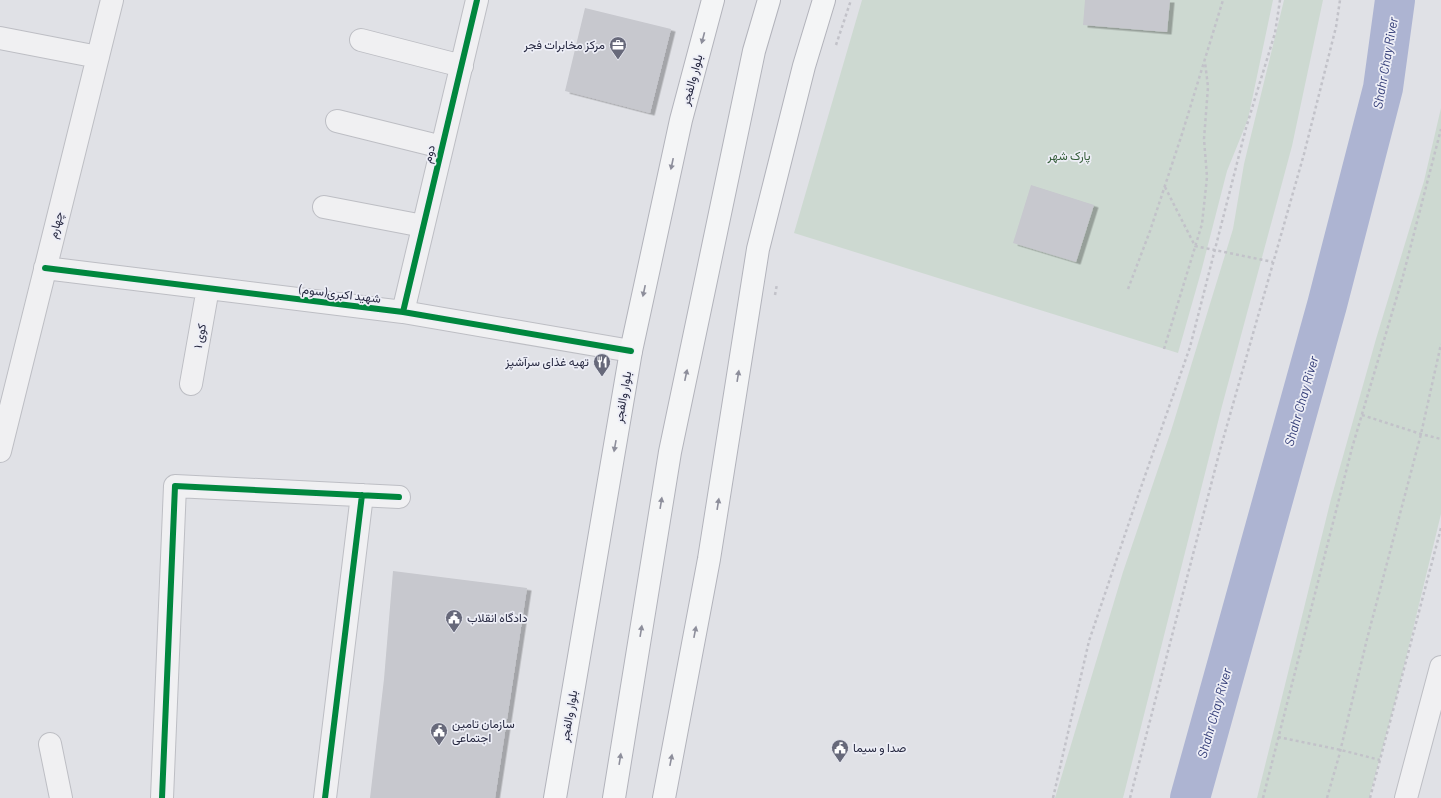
<svg xmlns="http://www.w3.org/2000/svg" width="1441" height="798" font-family="Barlow,Vazirmatn,sans-serif">
<style>
.green{fill:#cdd9d1}
.lines{fill:none;stroke-linecap:round;stroke-linejoin:round}
.river{stroke:#adb4d2;stroke-width:40}
.building{fill:#c7c8ce;filter:url(#shadow)}
.minor-casing{stroke:#bdbec4;stroke-width:24}
.highway-casing{stroke:#b2b3bb;stroke-width:24}
.path{stroke:#c2c2c9;stroke-width:2.5;stroke-dasharray:3 3;stroke-linecap:butt}
.minor{stroke:#f0f0f2;stroke-width:22}
.highway{stroke:#f4f5f6;stroke-width:22}
.cycleway-casing{stroke:#edeef6;stroke-width:8}
.cycleway{stroke:#00873e;stroke-width:6}
.oneway{fill:#8d8e9b}
.labels{text-anchor:middle;stroke-width:3.5;stroke-linejoin:round;paint-order:stroke}
.poi-label{font-size:12px;fill:#262840;stroke:#edeef6;text-anchor:start}
.street-label{font-size:12px;fill:#262840;stroke:#edeef6}
.park-label{font-size:12px;fill:#335c38;stroke:#edeef6}
.water-label{font-size:13px;font-style:italic;fill:#2f3975;stroke:#edeef6}
</style>
<defs>
<filter id="shadow"><feDropShadow dx="4.5" dy="2.5" stdDeviation="0" flood-color="#0004"/></filter>
</defs>
<rect width="100%" height="100%" fill="#e0e1e6"/>
<path class="green" d="M 862,0 L 1273,0 L 1248,119 L 1227,171 L 1201,272 L 1178,353 L 794,233 Z
M 1284,0 L 1323,0 L 1292,146 L 1222,406 L 1123,798 L 1055,798 L 1123,572 L 1171,431 L 1233,229 L 1244,164 Z
M 1441,108 L 1441,514 L 1398,691 L 1369,798 L 1257,798 L 1331,499 L 1376,339 L 1424,181 Z"/>
<g class="lines">
<path class="river" d="M 1190,798 L 1327,305 L 1383,88 L 1395,0"/>
</g>
<path class="building" d="M 1085,0 L 1170,0 L 1167,32 L 1083,25 Z
M 585,8 L 671,29 L 650,113 L 565,91 Z
M 1031,185 L 1094,205 L 1076,262 L 1013,243 Z
M 393,571 L 527,588 L 495,798 L 370,798 L 384,679 Z"/>
<g class="lines">
<g class="minor-casing">
<path id="minor" d="M 0,38 L 98,57
M 361,40 L 462,66
M 337,121 L 442,147
M 324,207 L 423,226
M 45,268 L 403,312 L 631,351
M 403,312 L 477,0
M 191,384 L 208,288
M 0,451 L 112,0
M 50,744 L 61,798
M 162,798 L 175,486 L 399,497
M 325,798 L 362,495
M 1406,798 L 1441,667"/>
</g>
<g class="highway-casing">
<path id="highway" d="M 555,798 L 631,351 L 681,120 L 713,0
M 614,798 L 670,452 L 754,51 L 769,0
M 664,798 L 709,559 L 758,249 L 804,66 L 824,0"/>
</g>
<path class="path" d="M 836,45 L 851,0
M 1165,187 L 1195,246 L 1273,262
M 1128,289 L 1150,231 L 1182,134 L 1223,0
M 775,295 L 777,284
M 1164,349 L 1202,224 L 1207,177 L 1204,139 L 1208,87 L 1205,62
M 1362,415 L 1421,434 L 1441,439
M 1278,737 L 1341,750 L 1380,760
M 1053,798 L 1089,641 L 1139,493 L 1190,347 L 1246,128 L 1275,33 L 1280,0
M 1130,798 L 1220,450 L 1304,154 L 1336,27 L 1340,0
M 1263,798 L 1352,448 L 1403,276 L 1441,129
M 1327,798 L 1339,756 L 1367,639 L 1421,434 L 1441,344
M 1370,798 L 1441,528"/>
<use href="#minor" class="minor"/>
<use href="#highway" class="highway"/>
<g class="cycleway-casing">
<path id="cycleway" d="M 45,268 L 403,312 L 631,351
M 403,312 L 477,0
M 162,798 L 175,486 L 399,497
M 325,798 L 362,495"/>
</g>
<use href="#cycleway" class="cycleway"/>
</g>
<defs><path id="oneway-solid" d="M-6-.8H1V-3.2L6.5 0L1 3.2V.8H-6Z"/></defs>
<g class="oneway">
<use href="#oneway-solid" transform="translate(703 38) rotate(105)"/>
<use href="#oneway-solid" transform="translate(672 164) rotate(102)"/>
<use href="#oneway-solid" transform="translate(644 291) rotate(102)"/>
<use href="#oneway-solid" transform="translate(686 375) rotate(-78)"/>
<use href="#oneway-solid" transform="translate(738 376) rotate(-81)"/>
<use href="#oneway-solid" transform="translate(615 446) rotate(100)"/>
<use href="#oneway-solid" transform="translate(661 503) rotate(-81)"/>
<use href="#oneway-solid" transform="translate(718 504) rotate(-81)"/>
<use href="#oneway-solid" transform="translate(641 631) rotate(-81)"/>
<use href="#oneway-solid" transform="translate(695 632) rotate(-79)"/>
<use href="#oneway-solid" transform="translate(620 759) rotate(-81)"/>
<use href="#oneway-solid" transform="translate(671 760) rotate(-79)"/>
</g>
<defs>
<g id="office-pin" transform="scale(0.9)"><path d="M0 17L-7.5 6A9.5 9.5 0 1 1 7.5 6Z" fill="#67697a" stroke="#edeef6"/><path d="M-6-3h4V-5.5h4V-3h4V5H-6ZM-1-4.5V-3h2v-1.5ZM-6 0V1H6V0Z" fill="#fff"/></g>
<g id="restaurant-pin" transform="scale(0.9)"><path d="M0 17L-7.5 6A9.5 9.5 0 1 1 7.5 6Z" fill="#67697a" stroke="#edeef6"/><path d="M-5-6h1v4h1v-4h1v4h1v-4h1v5L-1.5 .5V6h-2V.5L-5-1ZM5-6V6H3V1.5H1.5Q1.5-4 5-6Z" fill="#fff"/></g>
<g id="civic-pin" transform="scale(0.9)"><path d="M0 17L-7.5 6A9.5 9.5 0 1 1 7.5 6Z" fill="#67697a" stroke="#edeef6"/><path d="M-.6-6.5H3V-4.5H.6V-3L4-1V1h2V6H-6V1h2V-1L-.6-3ZM-1.2 2.5V6h2.4V2.5Z" fill="#fff"/></g>
</defs>
<g fill-rule="evenodd">
<use href="#office-pin" x="618" y="45"/>
<use href="#restaurant-pin" x="602" y="362"/>
<use href="#civic-pin" x="454" y="618"/>
<use href="#civic-pin" x="439" y="731"/>
<use href="#civic-pin" x="840" y="748"/>
</g>
<g class="labels">
<g class="poi-label">
<text x="605" y="49" text-anchor="end">مرکز مخابرات فجر</text>
<text x="589" y="366" text-anchor="end">تهیه غذای سرآشپز</text>
<text x="467" y="622">دادگاه انقلاب</text>
<text x="452" y="728">سازمان تامین<tspan x="452" dy="14">اجتماعی</tspan></text>
<text x="853" y="752">صدا و سیما</text>
</g>
<g class="street-label">
<text transform="translate(692 80) rotate(-75)" y="4">بلوار والفجر</text>
<text transform="translate(429 154) rotate(-76)" y="4">دوم</text>
<text transform="translate(56 225) rotate(-76)" y="4">چهارم</text>
<text transform="translate(340 294) rotate(7)" y="4">شهید اکبری(سوم)</text>
<text transform="translate(200 336) rotate(-80)" y="4">کوی ۱</text>
<text transform="translate(623 397) rotate(-80)" y="4">بلوار والفجر</text>
<text transform="translate(569 716) rotate(-80)" y="4">بلوار والفجر</text>
</g>
<g class="park-label">
<text x="1069" y="160">پارک شهر</text>
</g>
<g class="water-label">
<text transform="translate(1385 63) rotate(-80)" y="5">Shahr Chay River</text>
<text transform="translate(1301 401) rotate(-74)" y="5">Shahr Chay River</text>
<text transform="translate(1214 713) rotate(-74)" y="5">Shahr Chay River</text>
</g>
</g>
</svg>
